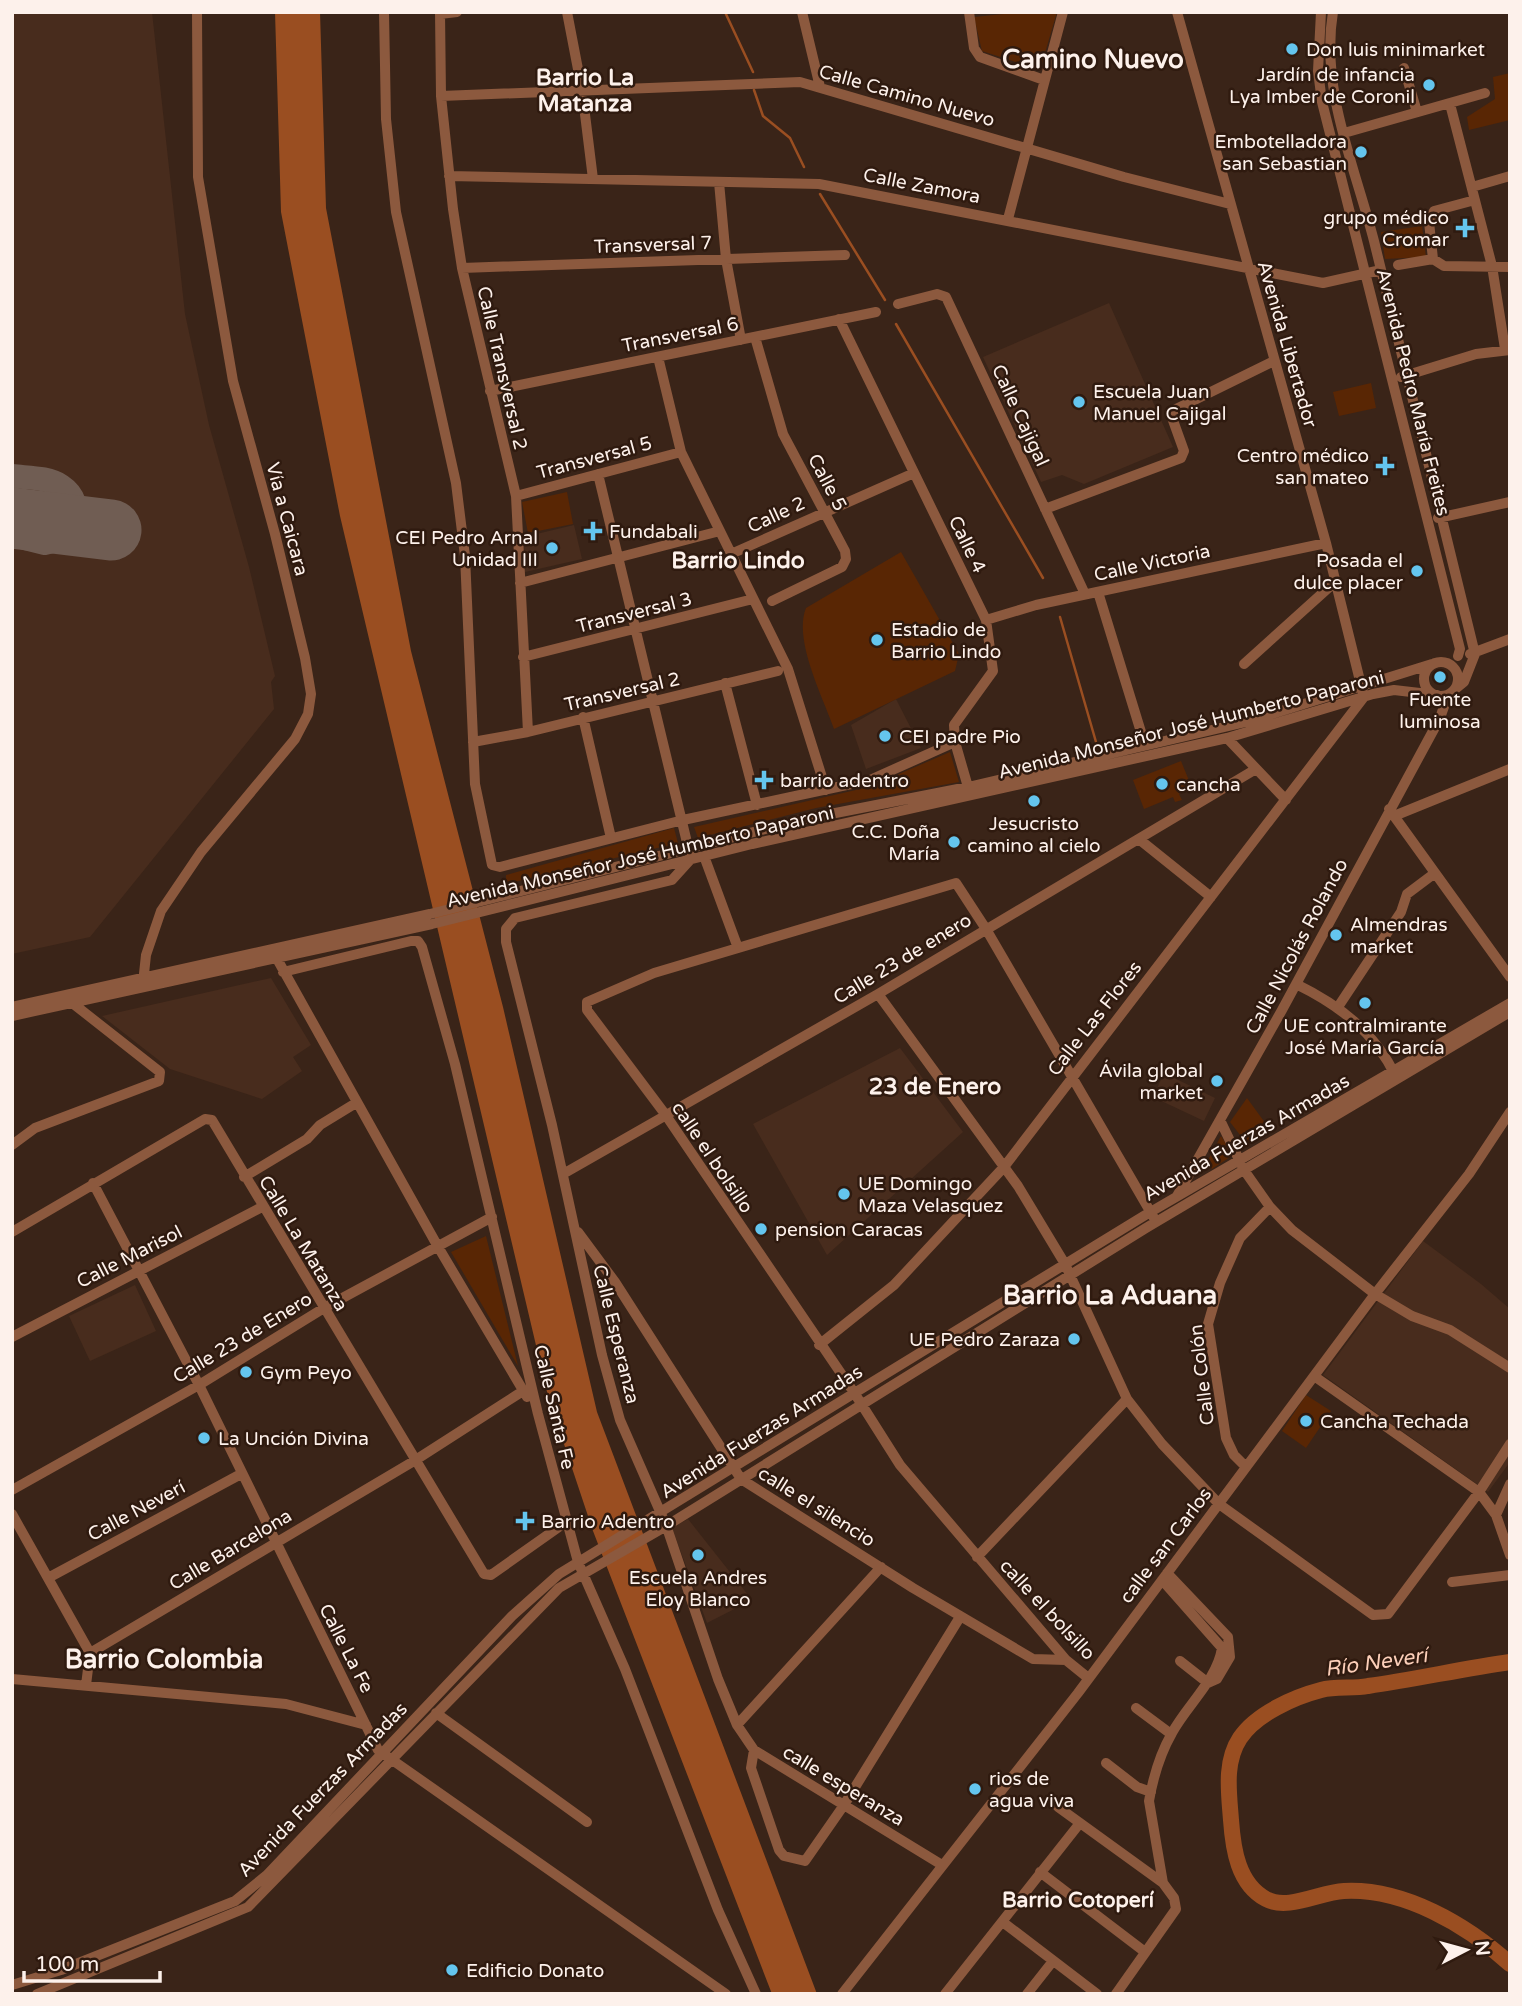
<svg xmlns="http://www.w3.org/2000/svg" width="1522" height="2006" font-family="'Varela Round',sans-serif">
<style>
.built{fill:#482c1d}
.green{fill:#592604}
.water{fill:#9a4e21}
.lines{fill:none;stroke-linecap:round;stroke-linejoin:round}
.stream{stroke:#9a4e21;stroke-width:2.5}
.river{stroke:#9a4e21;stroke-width:16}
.taxiway{stroke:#705d53;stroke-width:24}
.runway{stroke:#705d53;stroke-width:61}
.minor{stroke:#8c593e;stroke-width:10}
.poi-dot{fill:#64c5ee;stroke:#2f1a0f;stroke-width:2.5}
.labels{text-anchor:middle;stroke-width:5;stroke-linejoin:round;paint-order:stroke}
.poi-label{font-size:19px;fill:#fdf1eb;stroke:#2f1a0f;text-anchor:start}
.street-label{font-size:19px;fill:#fdf1eb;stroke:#2f1a0f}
.water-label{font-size:21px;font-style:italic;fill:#fccfb9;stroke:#2f1a0f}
.neighbourhood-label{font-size:21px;font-weight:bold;fill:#fdf1eb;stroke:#2f1a0f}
.quarter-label{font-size:23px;font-weight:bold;fill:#fdf1eb;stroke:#2f1a0f}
.district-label{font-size:26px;font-weight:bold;fill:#fdf1eb;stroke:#2f1a0f}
</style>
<rect width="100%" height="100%" fill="#3a2418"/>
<path class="built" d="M 12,12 L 152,12 L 185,314 L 209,425 L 249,567 L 275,676 L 271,682 L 274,709 L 90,937 L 12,954 Z
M 1109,303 L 1173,447 L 1084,484 L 1062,475 L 1041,482 L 983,357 Z
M 574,525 L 582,559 L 525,572 L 524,537 Z
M 896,699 L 921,748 L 866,769 L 851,725 Z
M 271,978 L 311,1045 L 293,1057 L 302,1071 L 262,1099 L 170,1069 L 102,1016 Z
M 900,1048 L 963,1132 L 827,1255 L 753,1124 Z
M 1164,1073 L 1215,1098 L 1204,1121 L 1153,1097 Z
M 1423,1241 L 1481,1284 L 1510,1309 L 1510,1462 L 1488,1492 L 1323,1375 Z
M 135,1285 L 156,1331 L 90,1361 L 69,1316 Z
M 688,1519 L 752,1600 L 707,1623 L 672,1528 Z"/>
<path class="green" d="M 1024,12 L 1057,12 L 1040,70 L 982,51 L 974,17 Z
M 1510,73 L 1510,120 L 1469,130 L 1467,117 L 1495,99 L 1493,77 Z
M 1422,226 L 1426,257 L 1385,259 L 1381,232 Z
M 1371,383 L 1376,408 L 1339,416 L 1333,392 Z
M 567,492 L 573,524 L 528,533 L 522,502 Z
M 901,552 L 959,654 L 955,671 L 834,729 C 823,697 793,640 806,608 Z
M 950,752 L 959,782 L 816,808 L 698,838 L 694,827 L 869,787 Z
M 1181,761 L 1192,788 L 1179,794 L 1182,800 L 1175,802 L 1173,797 L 1144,809 L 1133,780 Z
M 674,828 L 678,843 L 506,884 L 506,875 Z
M 1247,1098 L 1271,1131 L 1247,1144 L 1230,1122 Z
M 1221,1136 L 1233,1155 L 1212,1169 L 1207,1162 Z
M 486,1236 L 518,1366 L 451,1252 Z
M 1306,1395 L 1331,1411 L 1306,1448 L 1282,1431 Z"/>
<path class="water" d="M 275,12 L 320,12 L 326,208 L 411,651 L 503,1007 L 597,1412 L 817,1994 L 772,1994 L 593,1531 L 548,1396 L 340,516 L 281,212 Z"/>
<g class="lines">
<path class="stream" d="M 725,12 L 753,72
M 754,90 L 763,116 L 790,138 L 804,167
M 820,194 L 885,300
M 896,324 L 1043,578
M 1060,617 L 1096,742"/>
<path class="river" d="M 1510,1662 C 1462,1669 1416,1679 1368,1686 C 1353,1689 1336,1686 1321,1690 C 1294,1697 1256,1714 1240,1738 C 1224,1762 1229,1793 1231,1820 C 1233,1849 1238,1884 1266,1899 C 1288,1911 1320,1892 1344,1891 C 1404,1888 1467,1925 1510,1964"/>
<path class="taxiway" d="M 12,476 C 27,478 48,477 61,486 C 88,504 72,538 45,543 L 25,538 L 12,525"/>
<path class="runway" d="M 12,518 L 111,530"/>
<path class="minor" d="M 384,12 L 386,119 L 396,212 L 456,483 L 465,556 L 475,784 L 492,865 L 500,867 L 683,820 L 870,780 L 955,742
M 440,12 L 441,96 L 453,209 L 462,268 L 516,496 L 528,732
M 567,12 L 582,90 L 593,179
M 802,12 L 820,87
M 969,12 L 974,48 L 980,57 L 1044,80
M 1321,12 L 1318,71 L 1322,102 L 1460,649 L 1458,656
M 1333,12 C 1320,89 1355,167 1374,241 C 1408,378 1441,516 1475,654 L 1464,682 L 1453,691
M 440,14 L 457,12
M 1404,68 L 1417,112
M 441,96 L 800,82 L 1124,177 L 1230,204
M 1450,104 L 1492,266 L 1505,349
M 1344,133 L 1485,93
M 449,176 L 819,184 L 1323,283 L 1381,270
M 719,182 L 726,259 L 741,340
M 1472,187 L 1510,176
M 1008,219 L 1063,12
M 1433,259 L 1429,222 L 1434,211 L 1475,200
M 1398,265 L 1433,259 L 1444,266 L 1510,267
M 462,268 L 845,255
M 898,304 L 937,294 L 946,297 L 1085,594
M 839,319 L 986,620 L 993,671 L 954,725 L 955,742 L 968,787
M 755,337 L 783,434 L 845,551 L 846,559 L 842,567 L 772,601
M 658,357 L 681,452 L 788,669 L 826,790
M 1401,377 L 1476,354 L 1510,350
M 490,391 L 876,312
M 598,474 L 691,859 L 672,880 L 515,918 L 506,929 L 506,942 L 552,1125 L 602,1355 L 620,1420 L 666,1525 L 718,1679 L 737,1725 L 881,1567
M 516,496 L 681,452
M 1045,509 L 1181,458 L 1184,451 L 1170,412 L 1274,361
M 1438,518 L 1510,502
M 731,554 L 914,473
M 520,583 L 720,531
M 1098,592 L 1145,745
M 986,620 L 1036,605 L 1326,543
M 1470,654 L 1510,639
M 523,657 L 753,599
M1424 679a17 17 0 1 1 34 0a17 17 0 1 1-34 0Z
M 1244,664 L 1336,581
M 725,683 L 757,805
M 583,717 L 611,838
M 1227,738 L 1286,800
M 473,742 L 528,732 L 778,671
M 1389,809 L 1510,977
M 1394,816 L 1510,769
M 1140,840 L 1211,897
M 704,856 L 738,948
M 276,957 L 437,1245 L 527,1397
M 283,972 L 411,941 L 418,941 L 422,947 L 455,1064 L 538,1414 L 578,1562 L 625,1669 L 718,1910 L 756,1994
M 143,983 L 146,955 L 161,911 L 201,852 L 295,739 L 308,714 L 311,694 L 305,658 L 275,534 L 233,381 L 198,177 L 197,12
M 1296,984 C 1339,1005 1375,1032 1396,1077
M 878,994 L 1018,1186 L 1065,1264 L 1127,1399 L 1162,1444 L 1219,1504 L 1373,1615 L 1388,1614 L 1479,1492 L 1510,1444
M 12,1007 L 430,914 L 805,819 L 968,787 L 1246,722 L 1432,664
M 1338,1007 L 1401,912 L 1407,894 L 1435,873
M 12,1016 L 432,924 L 752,844 L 1227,738 L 1373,694 L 1394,690 L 1437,695
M 1220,1120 L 1244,1170 L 1270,1207 L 1292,1230 L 1375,1294 L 1412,1316 L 1450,1330 L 1510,1368
M 12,1145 L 35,1128 L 159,1081 L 160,1072 L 71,1002
M 563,1174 L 878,994 L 1256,769
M 244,1177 L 307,1139 L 320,1125 L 356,1103
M 93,1183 L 199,1385 L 378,1750 L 726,1994
M 1177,1196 L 1282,1010 L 1440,718 L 1448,695
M 12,1232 L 205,1119 L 212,1120 L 484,1574 L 491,1575 L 566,1522
M 578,1232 L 615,1282 L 741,1479 L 913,1588 L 1033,1659 L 1066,1660
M 12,1337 L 262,1207
M 819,1345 L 894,1285 L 1004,1167 L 1364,697 L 1326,543 L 1177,12
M 1314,1376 L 1479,1492 L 1496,1515 L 1510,1555
M 1245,1466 L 1234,1455 L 1226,1438 L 1208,1324 L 1220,1283 L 1240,1238 L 1270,1207
M 12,1490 L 199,1385 L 324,1308 L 492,1217
M 12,1514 L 90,1653 L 414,1461 L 523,1391
M 1496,1515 L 1510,1484
M 977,1557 L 1127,1399
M 1167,1573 L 1228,1637 L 1230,1657 L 1217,1679 L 1208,1683
M 48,1578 L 241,1474
M 1452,1582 L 1510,1575
M 1180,1661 L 1208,1683
M 1087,1677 L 1066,1660 L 900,1465 L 855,1394 L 665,1114 L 587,1010 L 587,1002 L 654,973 L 956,883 L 986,929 L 1154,1218
M 12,1679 L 286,1704 L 366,1725
M 86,1685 L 90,1653
M 1136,1708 L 1171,1734
M 436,1713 L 587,1822
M 737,1725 L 754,1750 L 942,1865
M 754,1750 L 751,1768 L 779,1850 L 784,1856 L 805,1861 L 844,1805 L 960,1617
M 1106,1763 L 1137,1787 L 1151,1792
M 1058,1807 L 1163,1883
M 1040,1872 L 1145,1952
M 1004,1923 L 1097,1994
M 12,1985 L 61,1970 L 235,1901 L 267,1875 L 512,1616 L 559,1574 L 1147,1214 L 1510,1003
M 37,1994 L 248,1907 L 559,1588 L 663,1528 L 1146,1228 L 1510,1012
M 842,1994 L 1078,1693 L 1375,1294 L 1469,1174 L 1510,1112
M 945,1994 L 1080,1823
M 1027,1994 L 1053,1961
M 1116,1994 L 1176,1909 L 1174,1898 L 1163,1883 L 1149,1801 C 1153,1778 1160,1754 1172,1733 C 1187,1705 1217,1680 1222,1648 L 1162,1580"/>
</g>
<g class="poi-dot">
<circle cx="1292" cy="49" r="7"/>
<circle cx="1429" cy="85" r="7"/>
<circle cx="1361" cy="152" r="7"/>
<path d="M1461.5 217.5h7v7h7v7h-7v7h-7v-7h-7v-7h7z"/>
<circle cx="1079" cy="402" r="7"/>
<path d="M1381.5 455.5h7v7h7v7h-7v7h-7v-7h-7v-7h7z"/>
<path d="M589.5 520.5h7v7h7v7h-7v7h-7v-7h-7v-7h7z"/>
<circle cx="552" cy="548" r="7"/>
<circle cx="1417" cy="571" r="7"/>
<circle cx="877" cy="640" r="7"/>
<circle cx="1440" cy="677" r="7"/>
<circle cx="885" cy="736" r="7"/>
<path d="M760.5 769.5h7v7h7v7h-7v7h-7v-7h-7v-7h7z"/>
<circle cx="1162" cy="784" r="7"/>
<circle cx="1034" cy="801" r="7"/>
<circle cx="954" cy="842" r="7"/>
<circle cx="1336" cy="935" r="7"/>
<circle cx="1365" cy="1003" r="7"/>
<circle cx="1217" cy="1081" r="7"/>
<circle cx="844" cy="1194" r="7"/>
<circle cx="761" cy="1229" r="7"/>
<circle cx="1074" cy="1339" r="7"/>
<circle cx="246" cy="1372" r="7"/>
<circle cx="1306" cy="1421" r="7"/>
<circle cx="204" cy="1438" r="7"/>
<path d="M521.5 1510.5h7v7h7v7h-7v7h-7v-7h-7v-7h7z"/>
<circle cx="698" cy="1555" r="7"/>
<circle cx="975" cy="1789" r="7"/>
<circle cx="452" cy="1970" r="7"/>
</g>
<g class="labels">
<g class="poi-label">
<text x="1306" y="56">Don luis minimarket</text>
<text x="1415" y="81" text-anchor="end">Jardín de infancia<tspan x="1415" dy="22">Lya Imber de Coronil</tspan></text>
<text x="1347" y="148" text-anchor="end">Embotelladora<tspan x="1347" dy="22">san Sebastian</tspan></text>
<text x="1449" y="224" text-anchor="end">grupo médico<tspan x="1449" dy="22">Cromar</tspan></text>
<text x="1093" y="398">Escuela Juan<tspan x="1093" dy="22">Manuel Cajigal</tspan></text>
<text x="1369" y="462" text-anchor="end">Centro médico<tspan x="1369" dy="22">san mateo</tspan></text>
<text x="609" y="538">Fundabali</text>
<text x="538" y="544" text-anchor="end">CEI Pedro Arnal<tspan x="538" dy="22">Unidad III</tspan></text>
<text x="1403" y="567" text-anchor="end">Posada el<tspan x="1403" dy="22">dulce placer</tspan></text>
<text x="891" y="636">Estadio de<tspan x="891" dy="22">Barrio Lindo</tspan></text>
<text x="1440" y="706" text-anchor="middle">Fuente<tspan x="1440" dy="22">luminosa</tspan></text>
<text x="899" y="743">CEI padre Pio</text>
<text x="780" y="787">barrio adentro</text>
<text x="1176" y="791">cancha</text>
<text x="1034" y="830" text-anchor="middle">Jesucristo<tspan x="1034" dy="22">camino al cielo</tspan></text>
<text x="940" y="838" text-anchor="end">C.C. Doña<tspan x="940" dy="22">María</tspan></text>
<text x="1350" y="931">Almendras<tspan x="1350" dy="22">market</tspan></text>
<text x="1365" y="1032" text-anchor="middle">UE contralmirante<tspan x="1365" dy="22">José María García</tspan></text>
<text x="1203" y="1077" text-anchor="end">Ávila global<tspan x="1203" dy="22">market</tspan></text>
<text x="858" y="1190">UE Domingo<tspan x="858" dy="22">Maza Velasquez</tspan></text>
<text x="775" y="1236">pension Caracas</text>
<text x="1060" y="1346" text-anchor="end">UE Pedro Zaraza</text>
<text x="260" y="1379">Gym Peyo</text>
<text x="1320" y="1428">Cancha Techada</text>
<text x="218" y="1445">La Unción Divina</text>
<text x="541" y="1528">Barrio Adentro</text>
<text x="698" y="1584" text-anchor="middle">Escuela Andres<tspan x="698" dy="22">Eloy Blanco</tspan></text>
<text x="989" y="1785">rios de<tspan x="989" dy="22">agua viva</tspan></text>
<text x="466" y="1977">Edificio Donato</text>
</g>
<g class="street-label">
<text transform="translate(907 95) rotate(16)" y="7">Calle Camino Nuevo</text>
<text transform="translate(922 185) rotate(11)" y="7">Calle Zamora</text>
<text transform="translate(653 244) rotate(-2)" y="7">Transversal 7</text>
<text transform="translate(680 334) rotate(-11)" y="7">Transversal 6</text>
<text transform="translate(1288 344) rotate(74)" y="7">Avenida Libertador</text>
<text transform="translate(503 368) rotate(77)" y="7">Calle Transversal 2</text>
<text transform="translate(1414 392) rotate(76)" y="7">Avenida Pedro María Freites</text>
<text transform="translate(1021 415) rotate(65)" y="7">Calle Cajigal</text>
<text transform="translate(594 457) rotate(-15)" y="7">Transversal 5</text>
<text transform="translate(828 482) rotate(62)" y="7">Calle 5</text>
<text transform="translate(776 514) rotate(-25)" y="7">Calle 2</text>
<text transform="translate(288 519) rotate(75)" y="7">Vía a Caicara</text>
<text transform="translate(968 544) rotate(64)" y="7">Calle 4</text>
<text transform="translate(1152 562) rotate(-12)" y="7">Calle Victoria</text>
<text transform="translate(634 612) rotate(-14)" y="7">Transversal 3</text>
<text transform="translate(622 691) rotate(-13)" y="7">Transversal 2</text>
<text transform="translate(1191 724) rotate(-14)" y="7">Avenida Monseñor José Humberto Paparoni</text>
<text transform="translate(640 856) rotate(-13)" y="7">Avenida Monseñor José Humberto Paparoni</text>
<text transform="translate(1296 946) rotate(-62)" y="7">Calle Nicolás Rolando</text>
<text transform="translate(902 958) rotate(-31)" y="7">Calle 23 de enero</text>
<text transform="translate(1094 1018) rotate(-52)" y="7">Calle Las Flores</text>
<text transform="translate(1246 1137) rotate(-30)" y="7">Avenida Fuerzas Armadas</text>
<text transform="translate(713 1157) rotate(56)" y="7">calle el bolsillo</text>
<text transform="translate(304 1243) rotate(59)" y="7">Calle La Matanza</text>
<text transform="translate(129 1256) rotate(-27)" y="7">Calle Marisol</text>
<text transform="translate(617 1334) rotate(76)" y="7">Calle Esperanza</text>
<text transform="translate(242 1337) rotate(-31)" y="7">Calle 23 de Enero</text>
<text transform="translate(1201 1375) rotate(-97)" y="7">Calle Colón</text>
<text transform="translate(555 1407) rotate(77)" y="7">Calle Santa Fe</text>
<text transform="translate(761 1431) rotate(-32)" y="7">Avenida Fuerzas Armadas</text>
<text transform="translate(817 1506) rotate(32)" y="7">calle el silencio</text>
<text transform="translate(136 1510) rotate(-28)" y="7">Calle Neverí</text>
<text transform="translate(1165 1545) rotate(-53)" y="7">calle san Carlos</text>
<text transform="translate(230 1549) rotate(-31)" y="7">Calle Barcelona</text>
<text transform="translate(1048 1609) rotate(47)" y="7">calle el bolsillo</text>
<text transform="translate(347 1648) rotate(63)" y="7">Calle La Fe</text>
<text transform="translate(844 1785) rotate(31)" y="7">calle esperanza</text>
<text transform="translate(322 1789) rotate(-46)" y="7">Avenida Fuerzas Armadas</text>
</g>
<g class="water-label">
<text transform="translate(1376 1662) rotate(-8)" y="7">Río Neverí</text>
</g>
<g class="neighbourhood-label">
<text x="1078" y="1907">Barrio Cotoperí</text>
</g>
<g class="quarter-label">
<text x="585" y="85">Barrio La<tspan x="585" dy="26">Matanza</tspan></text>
<text x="738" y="568">Barrio Lindo</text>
<text x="935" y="1094">23 de Enero</text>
</g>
<g class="district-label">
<text x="1093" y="68">Camino Nuevo</text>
<text x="1110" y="1304">Barrio La Aduana</text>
<text x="164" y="1668">Barrio Colombia</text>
</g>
</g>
<rect width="1522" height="2006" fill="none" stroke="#fdf1eb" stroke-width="28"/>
<g transform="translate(1466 1950) rotate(84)" stroke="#2f1a0f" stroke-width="5" paint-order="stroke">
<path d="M0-5L12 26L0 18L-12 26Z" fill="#fdf1eb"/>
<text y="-10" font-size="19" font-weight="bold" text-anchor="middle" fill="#fdf1eb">N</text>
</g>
<path d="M24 1971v10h136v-10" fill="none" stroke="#fdf1eb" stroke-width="3.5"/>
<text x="35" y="1971" font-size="21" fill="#fdf1eb" stroke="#2f1a0f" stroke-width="5" paint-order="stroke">100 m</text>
</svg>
